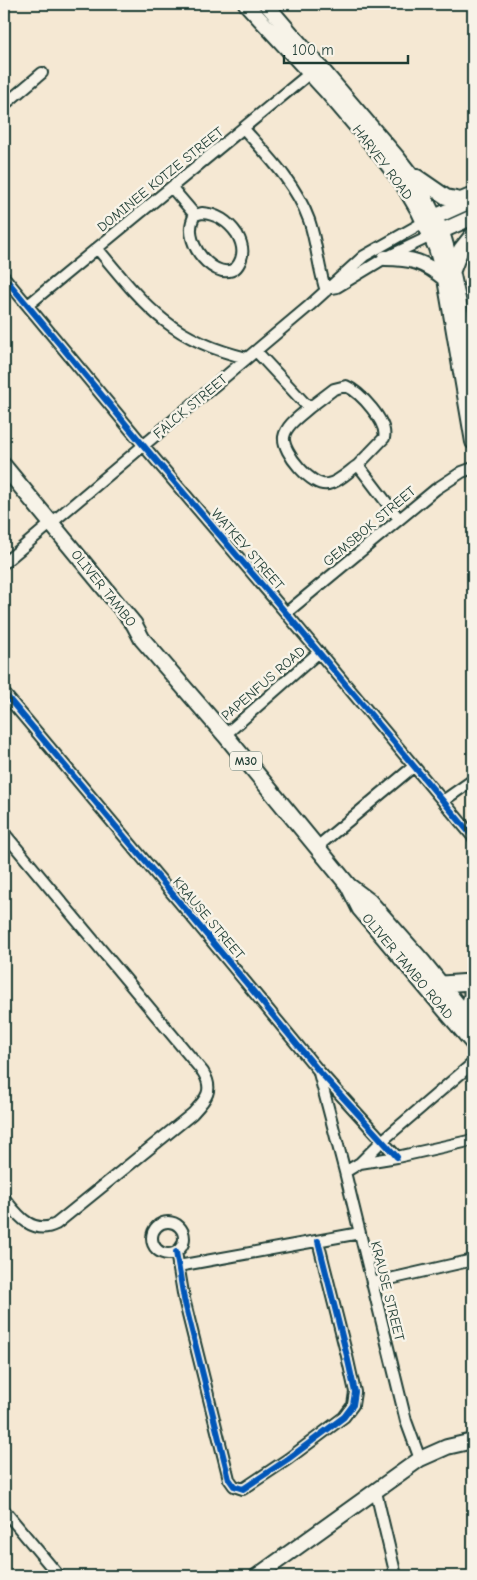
<svg xmlns="http://www.w3.org/2000/svg" width="477" height="1580" font-family="'Comic Neue',sans-serif">
<style>
.lines{fill:none;stroke-linecap:round;stroke-linejoin:round}
.street-casing{stroke:#1f3d34;stroke-width:14}
.secondary-casing{stroke:#1f3d34;stroke-width:18}
.primary-casing{stroke:#1f3d34;stroke-width:19}
.street{stroke:#f7f3e8;stroke-width:10}
.secondary{stroke:#f7f3e8;stroke-width:14}
.primary{stroke:#f7f3e8;stroke-width:15}
.cycleway-casing{stroke:#f7f3e8;stroke-width:9}
.cycleway{stroke:#0057b8;stroke-width:6}
.labels{text-anchor:middle;stroke-width:5;stroke-linejoin:round;paint-order:stroke}
.shield{fill:#f7f3e8;stroke:#60746a;stroke-width:1}
.shield-label{font-size:12px;font-weight:bold;fill:#1f3d34}
.street-label{font-size:14px;fill:#1f3d34;stroke:#f7f3e8}
</style>
<rect width="100%" height="100%" fill="#f5e8d3"/>
<filter id="ink" filterUnits="userSpaceOnUse"><feTurbulence type="fractalNoise" baseFrequency=".02" numOctaves="2"/><feDisplacementMap in="SourceGraphic" scale="10" xChannelSelector="R" yChannelSelector="G"/><feConvolveMatrix kernelMatrix="1 2 1 2 8 2 1 2 1" color-interpolation-filters="sRGB"/></filter>
<g filter="url(#ink)">
<g class="lines">
<g class="street-casing">
<path id="street" d="M 4,105 L 42,73
M 244,129 C 268,156 296,184 309,220 C 317,243 318,268 326,291
M 172,188 L 195,215
M 202,213 C 217,214 228,221 237,234 C 241,241 244,251 241,259 C 229,294 176,246 195,215 Z
M 97,248 C 145,306 170,340 247,358
M 4,277 L 143,445 L 286,613 L 473,837
M 331,288 L 337,287 L 385,258 L 431,236
M 28,305 L 315,69
M 256,351 L 309,408 C 300,416 286,425 284,437 C 282,452 312,488 328,484 C 339,482 349,471 358,465 L 399,519
M 309,408 L 334,389 L 346,386 C 360,392 388,422 384,438 L 358,465
M 4,563 L 309,306 L 364,256 L 424,222
M 286,613 L 436,489 L 462,472 L 473,468
M 4,693 L 196,922 L 318,1070 L 397,1157
M 225,735 L 319,652
M 443,801 L 473,780
M 4,833 L 203,1072 C 215,1091 205,1100 192,1114 L 56,1224 C 32,1236 17,1214 4,1198
M 317,847 L 413,767
M 319,1073 L 345,1172 L 406,1421 L 420,1459
M 360,1163 L 397,1157 L 473,1140
M 345,1172 L 360,1163 L 382,1141 L 473,1063
M152 1238a16 16 0 1 1 32 0a16 16 0 1 1-32 0Z
M 176,1252 L 184,1299 L 229,1479 L 234,1486 L 243,1489 L 288,1459 L 344,1417 L 353,1405 L 355,1392 L 347,1356 L 318,1241
M 178,1266 L 360,1233
M 372,1283 L 473,1260
M 376,1492 L 396,1576
M 4,1510 L 59,1576"/>
</g>
<g class="secondary-casing">
<path id="secondary" d="M 246,4 L 327,92 L 373,146 L 402,183 L 419,212 L 436,248 L 445,279 L 473,442
M 266,4 L 397,157 L 418,184 L 442,232 L 449,256 L 473,371
M 417,177 L 446,197 L 461,200 L 473,195
M 428,220 L 470,201
M 435,234 L 473,217
M 385,258 C 412,258 425,262 445,279
M 453,270 L 461,249 L 473,234
M 257,1576 L 420,1459 L 447,1447 L 473,1441"/>
</g>
<g class="primary-casing">
<path id="primary" d="M 4,466 L 134,624 L 142,639 L 225,735 L 348,885 L 360,909 L 473,1043
M 349,886 L 369,901 L 422,961 L 473,1024
M 442,984 L 471,982
M 466,1015 L 472,996 L 472,982"/>
</g>
<use href="#street" class="street"/>
<use href="#secondary" class="secondary"/>
<use href="#primary" class="primary"/>
<g class="cycleway-casing">
<path id="cycleway" d="M 4,277 L 143,445 L 286,613 L 473,837
M 4,693 L 196,922 L 318,1070 L 397,1157
M 176,1252 L 184,1299 L 229,1479 L 234,1486 L 243,1489 L 288,1459 L 344,1417 L 353,1405 L 355,1392 L 347,1356 L 318,1241"/>
</g>
<use href="#cycleway" class="cycleway"/>
</g>
</g>
<g class="labels">
<rect class="shield" x="230" y="751.5" width="32" height="19" rx="4"/>
<g class="shield-label">
<text x="246" y="765">M30</text>
</g>
<g class="street-label">
<text transform="translate(383 162) rotate(53)" y="5">HARVEY ROAD</text>
<text transform="translate(160 179) rotate(-39)" y="5">DOMINEE KOTZE STREET</text>
<text transform="translate(190 406) rotate(-40)" y="5">FALCK STREET</text>
<text transform="translate(369 526) rotate(-40)" y="5">GEMSBOK STREET</text>
<text transform="translate(248 549) rotate(49)" y="5">WATKEY STREET</text>
<text transform="translate(104 588) rotate(51)" y="5">OLIVER TAMBO</text>
<text transform="translate(263 683) rotate(-41)" y="5">PAPENFUS ROAD</text>
<text transform="translate(209 918) rotate(50)" y="5">KRAUSE STREET</text>
<text transform="translate(408 966) rotate(50)" y="5">OLIVER TAMBO ROAD</text>
<text transform="translate(388 1291) rotate(76)" y="5">KRAUSE STREET</text>
</g>
</g>
<rect width="477" height="1580" fill="none" stroke="#f7f3e8" stroke-width="20"/>
<rect x="10" y="10" width="457" height="1560" fill="none" stroke="#1f3d34" stroke-width="2" filter="url(#ink)"/>
<path d="M284 55v8h124v-8" fill="none" stroke="#1f3d34" stroke-width="2.5"/>
<text x="292" y="55" font-size="15" fill="#1f3d34" stroke="#f7f3e8" stroke-width="4" paint-order="stroke">100 m</text>
</svg>
